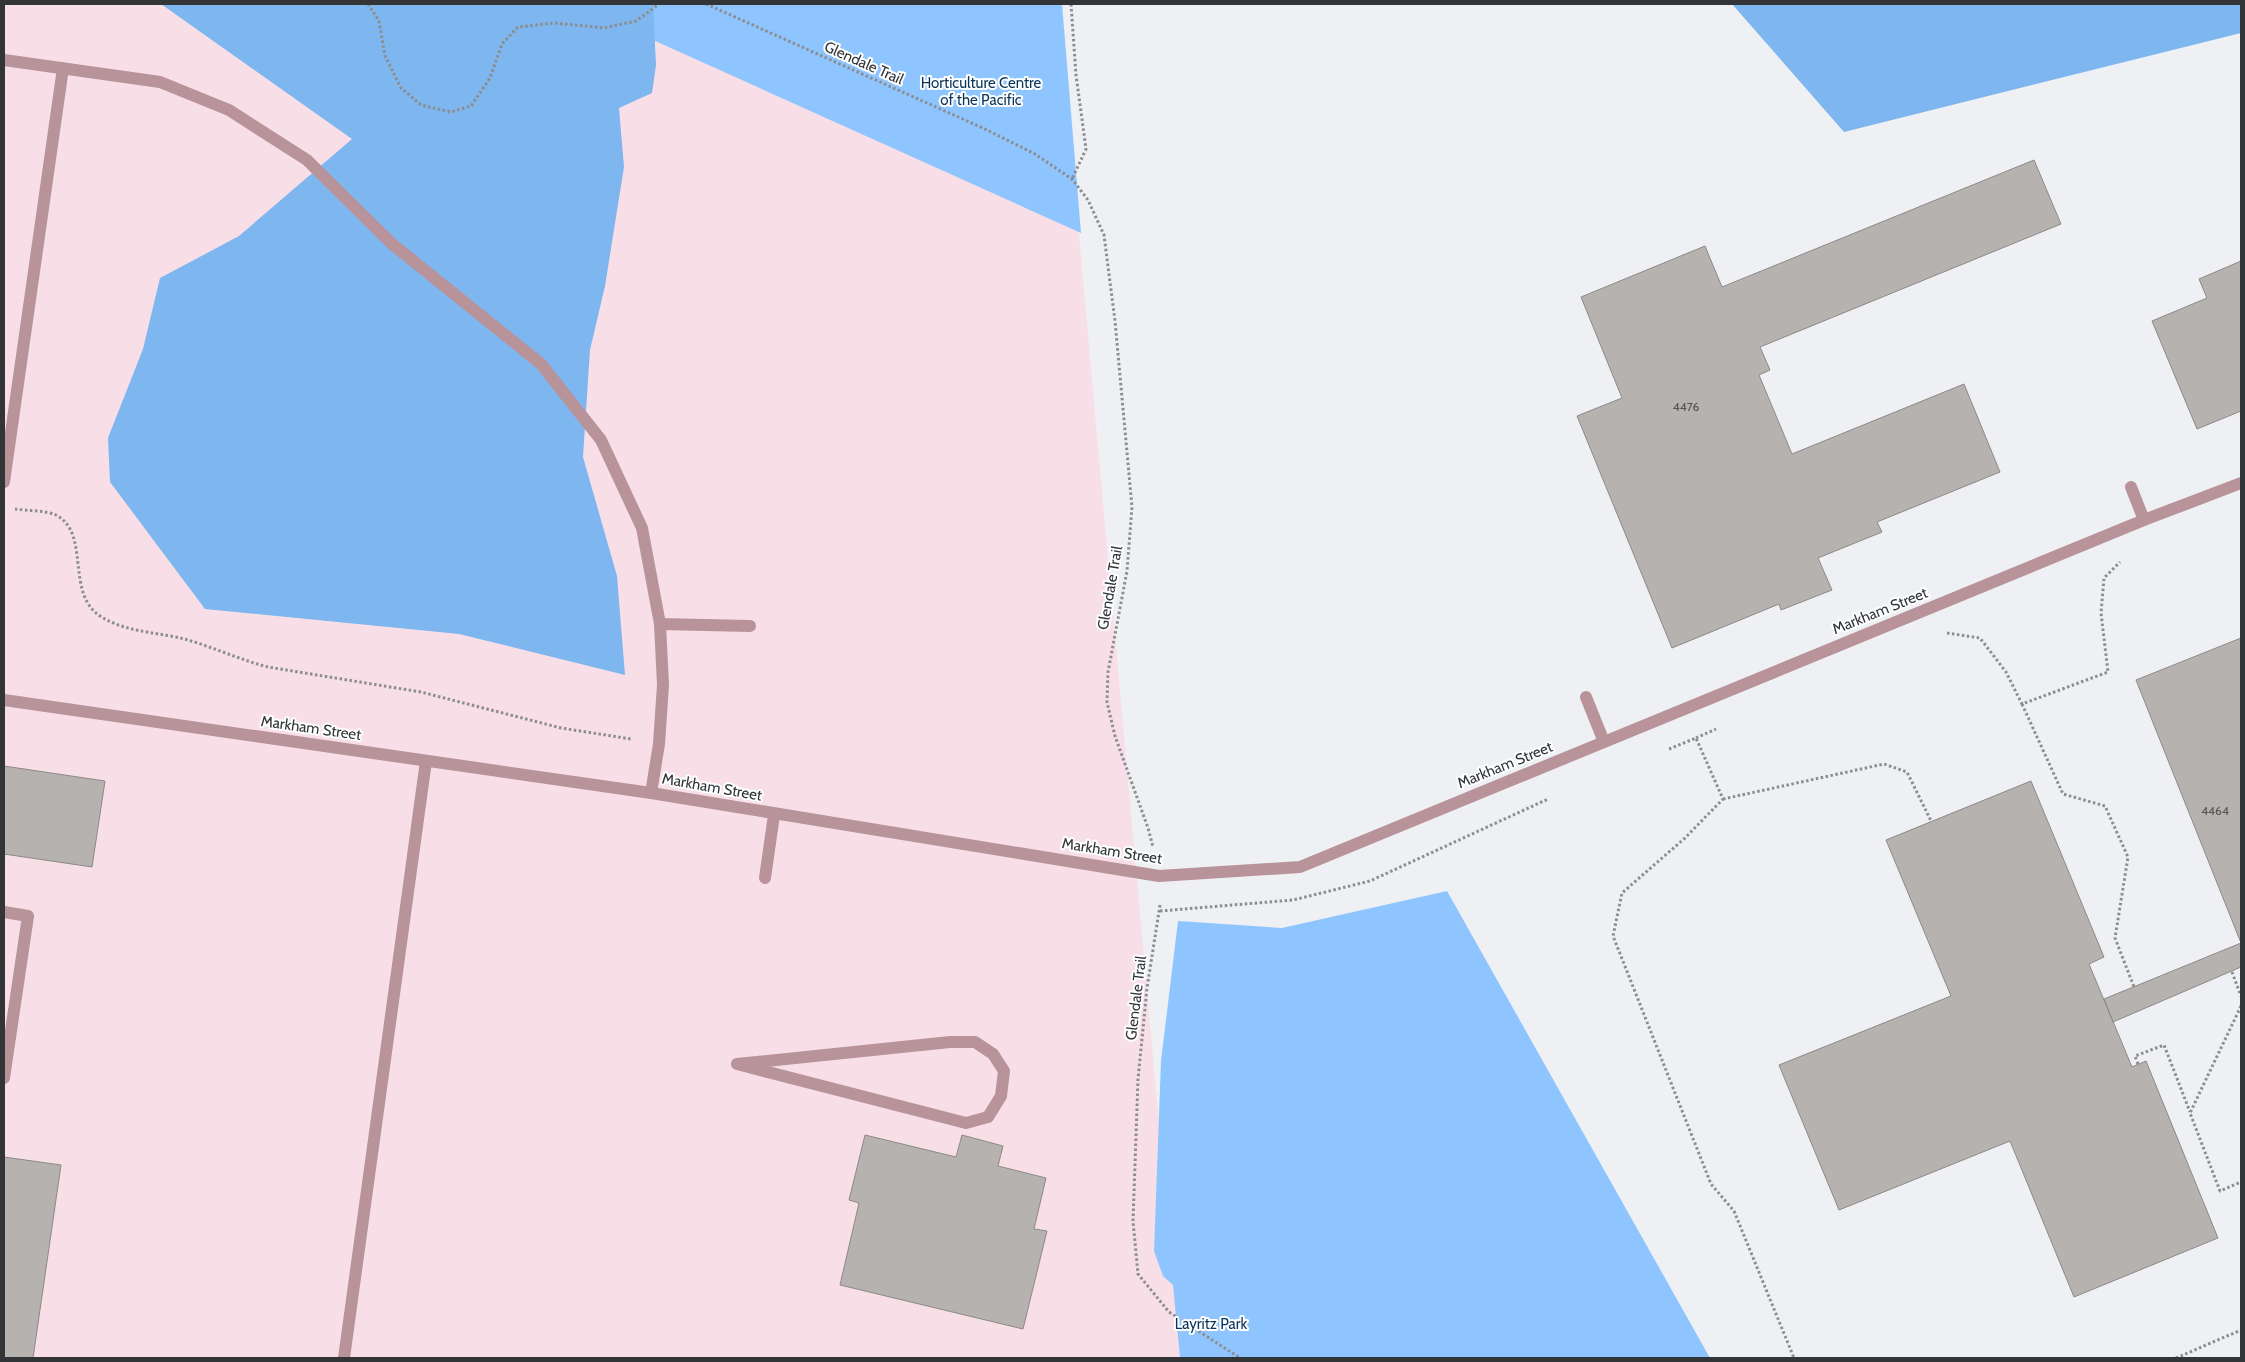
<svg xmlns="http://www.w3.org/2000/svg" width="2245" height="1362" font-family="Cabin,sans-serif">
<style>
.education{fill:#f8dfe7}
.green{fill:#8ec5ff}
.forest{fill:#7eb6ef}
.building{fill:#b5b2b0;stroke:#8c8987}
.lines{fill:none;stroke-linecap:round;stroke-linejoin:round}
.path{stroke:#8c8d8f;stroke-width:3;stroke-dasharray:2.5 2.5;stroke-linecap:butt}
.service{stroke:#b8939a;stroke-width:12}
.minor{stroke:#b8939a;stroke-width:12}
.labels{text-anchor:middle;stroke-width:4;stroke-linejoin:round;paint-order:stroke}
.number-label{font-size:12px;fill:#545454}
.street-label{font-size:15px;fill:#333435;stroke:#fdfeff}
.park-label{font-size:15px;fill:#0d355a;stroke:#fdfeff}
</style>
<rect width="100%" height="100%" fill="#eef0f3"/>
<path class="education" d="M 4,4 L 589,4 L 1078,224 L 1180,1358 L 4,1358 Z"/>
<path class="green" d="M 593,4 L 1062,4 L 1081,233 L 613,22 Z
M 1447,891 L 1710,1358 L 1180,1358 L 1173,1285 L 1163,1276 L 1154,1251 L 1161,1061 L 1178,921 L 1282,928 Z"/>
<path class="forest" d="M 161,4 L 653,4 L 656,65 L 652,93 L 619,108 L 624,167 L 605,286 L 590,350 L 583,457 L 617,576 L 625,675 L 459,634 L 205,609 L 110,482 L 108,438 L 143,349 L 160,278 L 239,236 L 352,139 Z
M 1732,4 L 2241,4 L 2241,33 L 1844,132 Z"/>
<path class="building" d="M 2034,160 L 2061,224 L 1760,347 L 1770,370 L 1759,375 L 1792,454 L 1964,384 L 2000,472 L 1877,522 L 1882,532 L 1818,558 L 1832,590 L 1781,610 L 1779,604 L 1672,648 L 1577,416 L 1622,398 L 1581,297 L 1705,246 L 1722,287 Z
M 2241,261 L 2241,411 L 2197,429 L 2152,321 L 2207,298 L 2199,279 Z
M 2241,638 L 2241,943 L 2136,680 Z
M 4,766 L 105,781 L 92,867 L 4,854 Z
M 2031,781 L 2104,957 L 2089,964 L 2132,1067 L 2146,1061 L 2218,1238 L 2074,1297 L 2010,1141 L 1839,1210 L 1779,1065 L 1951,996 L 1886,840 Z
M 2241,943 L 2241,967 L 2113,1022 L 2104,999 Z
M 865,1135 L 956,1157 L 962,1135 L 1003,1146 L 998,1166 L 1046,1178 L 1034,1229 L 1047,1231 L 1023,1329 L 840,1285 L 859,1203 L 849,1200 Z
M 4,1157 L 61,1165 L 33,1358 L 4,1358 Z"/>
<g class="lines">
<path class="path" d="M 368,4 L 379,21 L 385,56 L 401,88 L 421,105 L 451,112 L 471,106 L 490,78 L 502,44 L 518,27 L 555,23 L 604,28 L 636,21 L 659,4
M 706,4 L 985,129 L 1035,154 L 1072,179 L 1088,200 L 1104,235 L 1115,321 L 1132,507 L 1127,571 L 1108,672 L 1107,702 L 1115,736 L 1148,828 L 1153,847
M 1071,4 L 1076,75 L 1086,149 L 1072,179
M 15,509 C 27,511 45,510 56,515 C 91,533 65,593 100,616 C 126,633 160,632 188,640 C 215,648 241,660 268,667 L 421,692 L 561,728 L 631,739
M 1947,633 L 1980,638 L 2006,672 L 2022,704 L 2108,672 L 2101,613 L 2104,578 L 2120,562
M 2022,704 L 2063,794 L 2105,806 L 2128,857 L 2115,938 L 2134,987
M 1696,738 L 1716,729
M 1669,749 L 1696,738 L 1723,799 L 1685,838 L 1622,893 L 1613,936 L 1711,1184 L 1734,1211 L 1794,1358
M 1723,799 L 1884,764 L 1907,772 L 1931,821
M 1160,905 L 1147,988 L 1138,1079 L 1133,1221 L 1138,1274 L 1169,1312 L 1240,1358
M 1160,911 L 1293,900 L 1370,881 L 1548,799
M 2232,972 L 2241,996
M 2241,1006 L 2190,1113 L 2220,1191 L 2241,1182
M 2138,1064 L 2135,1056 L 2164,1045 L 2190,1112
M 2176,1358 L 2241,1330"/>
<path class="service" d="M 4,60 L 160,82 L 229,110 L 307,160 L 391,243 L 541,364 L 601,440 L 642,528 L 660,624 L 663,685 L 659,744 L 651,793
M 4,482 L 63,68
M 2131,487 L 2144,520
M 660,624 L 750,626
M 1586,697 L 1604,742
M 765,878 L 774,815
M 4,912 L 28,916 L 4,1078
M 950,1042 L 975,1042 L 993,1054 L 1004,1071 L 1001,1096 L 988,1117 L 966,1123 L 737,1064 Z
M 344,1358 L 426,761"/>
<path class="minor" d="M 4,700 L 651,793 L 1159,876 L 1300,867 L 2144,520 L 2241,483"/>
</g>
<g class="labels">
<g class="number-label">
<text x="1686" y="411">4476</text>
<text x="2215" y="815">4464</text>
</g>
<g class="street-label">
<text transform="translate(864 63) rotate(24)" y="5">Glendale Trail</text>
<text transform="translate(1110 588) rotate(-80)" y="5">Glendale Trail</text>
<text transform="translate(1880 611) rotate(-22)" y="5">Markham Street</text>
<text transform="translate(311 728) rotate(8)" y="5">Markham Street</text>
<text transform="translate(1505 765) rotate(-22)" y="5">Markham Street</text>
<text transform="translate(712 787) rotate(10)" y="5">Markham Street</text>
<text transform="translate(1112 851) rotate(9)" y="5">Markham Street</text>
<text transform="translate(1136 998) rotate(-83)" y="5">Glendale Trail</text>
</g>
<g class="park-label">
<text x="981" y="88">Horticulture Centre<tspan x="981" dy="17">of the Pacific</tspan></text>
<text x="1211" y="1329">Layritz Park</text>
</g>
</g>
<rect width="2245" height="1362" fill="none" stroke="#333435" stroke-width="10"/>
</svg>
